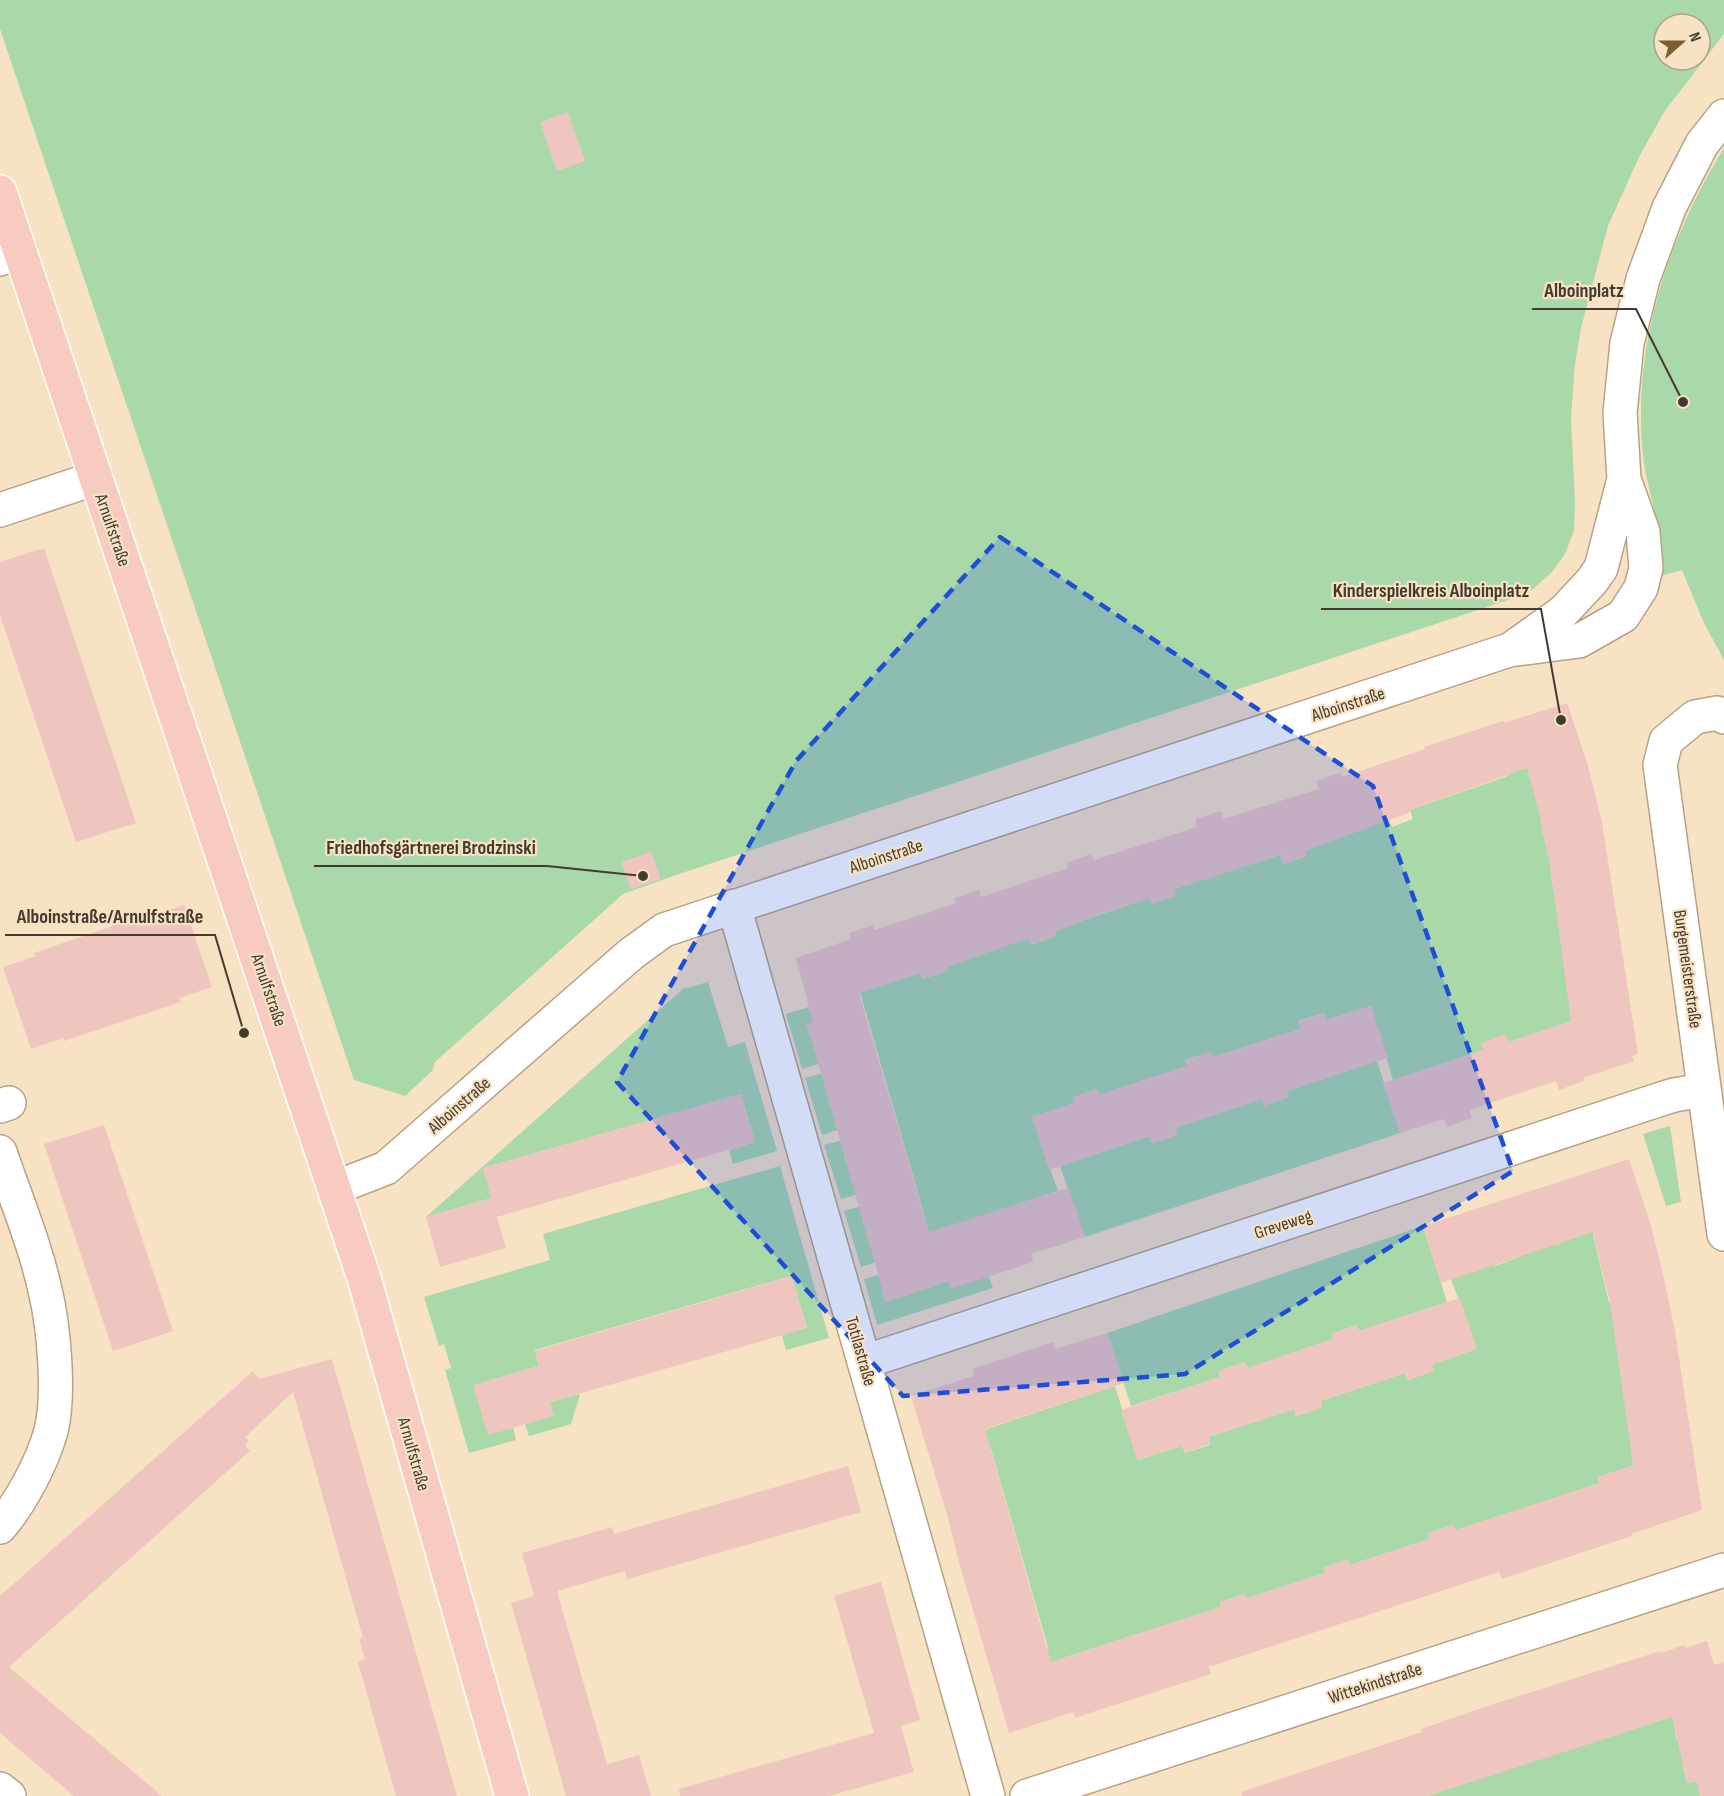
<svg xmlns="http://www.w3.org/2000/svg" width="1724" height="1796" font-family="'Sofia Sans Condensed',sans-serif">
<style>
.green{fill:#a9d8a9;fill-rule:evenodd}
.building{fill:#eec6bf}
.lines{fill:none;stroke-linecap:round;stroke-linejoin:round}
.minor-casing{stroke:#b7a286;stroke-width:36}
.major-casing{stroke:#fff;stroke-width:36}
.minor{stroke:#fff;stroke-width:33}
.major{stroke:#f8cbc1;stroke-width:33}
.marked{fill:#1d4ed8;fill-opacity:0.2;stroke:#1d4ed8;stroke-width:4.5;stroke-dasharray:12 8;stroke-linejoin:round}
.labels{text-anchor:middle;stroke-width:4.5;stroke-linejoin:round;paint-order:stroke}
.street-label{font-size:18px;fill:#443b2f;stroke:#f8e2c4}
.leader{fill:none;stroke:#443b2f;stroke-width:2}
.callout-dot{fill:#443b2f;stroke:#f8e2c4;stroke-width:2}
.callout-label{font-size:20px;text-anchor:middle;font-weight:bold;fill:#443b2f;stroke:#f8e2c4;stroke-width:4.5;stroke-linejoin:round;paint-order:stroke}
</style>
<rect width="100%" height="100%" fill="#f8e2c4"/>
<path class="green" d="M 0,0 L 1724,0 L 1724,34 L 1664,112 L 1639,157 L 1608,226 L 1581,328 L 1575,364 L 1571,418 L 1575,503 L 1574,531 L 1565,554 L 1552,572 L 1533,589 L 1514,598 L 676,875 L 623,894 L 435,1062 L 432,1071 L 405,1096 L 354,1080 L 0,29 ZM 1664,24 L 1700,24 L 1700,60 L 1664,60 Z
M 1724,148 L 1724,660 L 1704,623 L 1682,570 L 1660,576 C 1667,538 1647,494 1643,455 C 1632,346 1667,241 1724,148 Z
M 1532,761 L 1543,798 L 1541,822 L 1546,847 L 1553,847 L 1551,874 L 1555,900 L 1576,1008 L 1570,1023 L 1508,1042 L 1505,1035 L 1482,1043 L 1484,1050 L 1393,1080 L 1371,1006 L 1326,1020 L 1324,1013 L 1298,1021 L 1301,1029 L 1213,1057 L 1211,1052 L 1185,1060 L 1187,1066 L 1099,1095 L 1097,1089 L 1074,1097 L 1075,1103 L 1032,1117 L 1058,1191 L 947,1227 L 932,1234 L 925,1230 L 925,1217 L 860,992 L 920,973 L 923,979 L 947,971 L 946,964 L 1029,938 L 1031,945 L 1056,936 L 1055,930 L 1149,898 L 1152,903 L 1176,896 L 1174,889 L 1280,855 L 1283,864 L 1306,856 L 1305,850 L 1389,819 L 1392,827 L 1413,819 L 1410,810 L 1508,776 L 1507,771 Z
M 708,982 L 728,1047 L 745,1042 L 777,1151 L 733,1164 L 729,1150 L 755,1142 L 741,1094 L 483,1168 L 492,1198 L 426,1217 L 683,989 Z
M 809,1007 L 814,1022 L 807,1025 C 811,1039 815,1050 825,1062 L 802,1069 L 786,1014 Z
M 1377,1061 L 1400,1133 L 1085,1237 L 1060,1166 L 1149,1136 L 1152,1143 L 1177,1135 L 1175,1128 L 1262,1099 L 1265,1105 L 1289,1097 L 1287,1091 Z
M 828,1072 C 824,1095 830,1109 843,1128 L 822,1135 L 805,1078 Z
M 1670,1126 L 1681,1202 L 1666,1206 L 1643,1134 Z
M 846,1139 L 850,1153 L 844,1156 L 852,1181 L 861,1193 L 841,1199 L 824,1145 Z
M 780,1166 L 829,1338 L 786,1350 L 782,1335 L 807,1327 L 791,1276 L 535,1350 L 539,1366 L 474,1385 L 488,1434 L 513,1428 L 516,1440 L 469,1453 L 445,1370 L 451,1368 L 444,1344 L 439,1346 L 424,1297 L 550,1260 L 543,1234 Z
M 865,1205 L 869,1219 L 863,1221 L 870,1246 L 876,1245 L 880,1261 L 861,1267 L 844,1211 Z
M 1596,1214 L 1593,1234 L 1609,1303 L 1616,1302 L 1640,1469 L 1597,1477 L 1600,1483 L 1456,1530 L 1453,1525 L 1428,1533 L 1429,1539 L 1350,1565 L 1348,1560 L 1324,1568 L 1325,1573 L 1246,1599 L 1244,1594 L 1220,1602 L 1221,1607 L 1066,1657 L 1056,1663 L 1049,1661 L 1045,1649 L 1048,1647 L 1047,1644 L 991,1449 L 987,1450 L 983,1433 L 987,1429 L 1115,1386 L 1138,1460 L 1182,1446 L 1185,1453 L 1210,1445 L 1209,1437 L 1294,1409 L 1296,1416 L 1322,1408 L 1320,1401 L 1405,1373 L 1408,1380 L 1433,1371 L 1432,1364 L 1477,1349 L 1449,1274 L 1492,1259 L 1495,1266 L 1519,1257 L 1517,1250 L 1553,1238 L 1556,1245 L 1568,1240 Z
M 1423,1226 L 1447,1302 L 1359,1331 L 1357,1325 L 1331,1334 L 1333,1339 L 1248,1368 L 1245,1362 L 1219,1371 L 1220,1377 L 1131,1406 L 1107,1333 Z
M 986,1269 L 993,1288 L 877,1325 L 864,1279 L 884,1273 L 888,1288 L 882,1290 L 886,1302 L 949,1281 L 951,1288 Z
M 580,1394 L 571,1424 L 529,1436 L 525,1424 L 550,1402 Z
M 1679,1704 L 1684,1728 L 1675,1731 L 1676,1739 L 1686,1737 L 1692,1764 L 1683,1767 L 1687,1783 L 1697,1781 L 1700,1796 L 1425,1796 Z"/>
<path class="building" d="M 568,112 L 585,161 L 557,171 L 540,122 Z
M 44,548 L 136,823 L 76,842 L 0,615 L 0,562 Z
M 1567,703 L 1588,766 L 1602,822 L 1638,1054 L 1632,1056 L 1634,1061 L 1583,1078 L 1584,1081 L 1559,1090 L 1556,1081 L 1469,1110 L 1472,1118 L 1447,1127 L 1444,1119 L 1400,1133 L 1383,1083 L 1484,1050 L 1481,1043 L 1494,1038 L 1506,1034 L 1508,1042 L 1571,1021 L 1550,865 L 1539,812 L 1527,768 L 1410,810 L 1411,812 L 1305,851 L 1307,855 L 1283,864 L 1280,855 L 1174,889 L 1176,896 L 1152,904 L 1149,898 L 1097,915 L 1055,932 L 1056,936 L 1030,945 L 1029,938 L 947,967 L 948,971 L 922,979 L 920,973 L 859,993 L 929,1232 L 1069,1188 L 1085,1237 L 1031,1254 L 1033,1262 L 951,1289 L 949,1281 L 886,1302 L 807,1024 L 813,1022 L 796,958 L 851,939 L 849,933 L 873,925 L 874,930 L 917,916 L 956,903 L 954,898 L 979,890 L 981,897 L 1068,868 L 1066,863 L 1091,854 L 1094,860 L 1197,827 L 1195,819 L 1221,811 L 1223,819 L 1319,789 L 1316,781 L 1340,773 L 1342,777 L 1425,749 L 1424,747 L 1503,721 L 1504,723 Z
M 651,852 L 661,879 L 631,889 L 621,862 Z
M 184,905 L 212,987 L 179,998 L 181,1002 L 64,1041 L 63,1038 L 31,1049 L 3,967 L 36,956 L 34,953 L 92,933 L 151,913 L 152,916 Z
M 1371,1006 L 1388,1058 L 1287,1091 L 1289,1097 L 1264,1106 L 1262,1099 L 1175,1128 L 1177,1135 L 1152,1143 L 1149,1136 L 1049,1170 L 1032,1117 L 1075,1103 L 1073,1097 L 1098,1089 L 1099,1095 L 1187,1066 L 1185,1061 L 1199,1056 L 1211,1052 L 1213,1057 L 1301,1029 L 1298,1022 L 1324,1013 L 1326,1020 Z
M 741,1094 L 755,1142 L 497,1217 L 506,1248 L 440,1267 L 426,1217 L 492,1198 L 494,1208 L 483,1168 Z
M 104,1125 L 173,1331 L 113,1351 L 44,1144 Z
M 1629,1159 L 1650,1222 L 1664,1278 L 1675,1331 L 1702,1510 L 1631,1534 L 1632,1536 L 1502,1579 L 1499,1572 L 1209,1667 L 1211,1674 L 1102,1709 L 1075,1718 L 1073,1712 L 1009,1733 L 958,1559 L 949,1521 L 911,1396 L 974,1376 L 972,1369 L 1053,1342 L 1055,1349 L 1107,1333 L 1124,1383 L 985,1429 L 1051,1662 L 1221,1607 L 1220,1602 L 1244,1594 L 1246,1598 L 1325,1573 L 1323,1568 L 1336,1563 L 1348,1559 L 1350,1565 L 1429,1539 L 1427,1533 L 1453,1525 L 1456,1530 L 1600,1483 L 1597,1477 L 1633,1465 L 1610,1303 L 1593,1232 L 1441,1283 L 1423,1226 Z
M 792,1276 L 807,1328 L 550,1402 L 554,1416 L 488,1435 L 473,1385 L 539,1366 L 535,1351 Z
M 1460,1298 L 1477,1349 L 1432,1364 L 1434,1371 L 1408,1380 L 1406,1373 L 1320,1401 L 1322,1408 L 1310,1412 L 1296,1416 L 1294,1409 L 1209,1437 L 1210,1444 L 1185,1453 L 1182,1446 L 1137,1460 L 1121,1410 L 1220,1377 L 1218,1371 L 1246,1362 L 1248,1368 L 1333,1339 L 1331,1334 L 1345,1329 L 1357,1325 L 1359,1331 Z
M 332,1359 L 457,1796 L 396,1796 L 358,1662 L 365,1659 L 359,1639 L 363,1638 L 293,1392 L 245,1437 L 249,1441 L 245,1445 L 250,1451 L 9,1667 L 162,1796 L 74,1796 L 0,1733 L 0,1596 L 253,1371 L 259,1379 Z
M 848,1466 L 861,1512 L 627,1579 L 625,1571 L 557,1591 L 607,1764 L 639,1755 L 651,1796 L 566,1796 L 511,1603 L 534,1596 L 522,1553 L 612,1527 L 614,1534 Z
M 881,1582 L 920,1720 L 901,1726 L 914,1772 L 829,1796 L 680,1796 L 679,1789 L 874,1733 L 834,1596 Z
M 1707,1641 L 1714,1665 L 1724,1662 L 1724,1796 L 1700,1796 L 1697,1781 L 1687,1783 L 1672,1717 L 1428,1796 L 1242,1796 L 1241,1792 L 1422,1732 L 1421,1729 L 1488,1706 L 1660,1651 L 1661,1653 L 1684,1645 L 1685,1648 Z"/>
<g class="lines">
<g class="minor-casing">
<path id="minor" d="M 0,259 L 20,251
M 0,510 L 96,478
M 1514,647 L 1563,612 L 1592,581 L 1601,568 L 1624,479
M 1724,717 L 1717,713 L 1695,717 L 1666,741 L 1660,765 L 1724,1234
M 734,906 L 988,1796
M 0,1106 L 9,1103
M 0,1152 C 15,1197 35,1244 45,1290 C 54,1327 60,1395 51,1431 C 42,1463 21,1502 0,1527
M 335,1188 L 386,1168 L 631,954 L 664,930 L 1509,650 L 1579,641 L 1623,616 L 1641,588 L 1646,568 L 1643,532 L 1624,479 L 1620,413 L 1627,343 L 1643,279 L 1669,208 L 1702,144 L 1724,116
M 864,1362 L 1652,1102 L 1674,1095 L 1704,1090
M 0,1789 L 9,1796
M 1027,1796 L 1724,1570"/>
</g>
<g class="major-casing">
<path id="major" d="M 0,192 L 364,1278 L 512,1796"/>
</g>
<use href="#minor" class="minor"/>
<use href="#major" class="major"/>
</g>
<path class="marked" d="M 1000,537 L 1373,786 L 1513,1171 L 1185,1374 L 903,1396 L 617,1082 L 796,761 Z"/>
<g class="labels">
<g class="street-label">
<text transform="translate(113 530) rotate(71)" y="6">Arnulfstraße</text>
<text transform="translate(1348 704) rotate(-18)" y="6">Alboinstraße</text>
<text transform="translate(886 856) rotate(-18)" y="6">Alboinstraße</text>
<text transform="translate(1688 969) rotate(82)" y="6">Burgemeisterstraße</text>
<text transform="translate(269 990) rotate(71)" y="6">Arnulfstraße</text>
<text transform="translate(459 1105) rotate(-41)" y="6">Alboinstraße</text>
<text transform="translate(1283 1224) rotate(-18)" y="6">Greveweg</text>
<text transform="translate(861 1351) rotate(74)" y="6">Totilastraße</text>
<text transform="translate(414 1454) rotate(74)" y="6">Arnulfstraße</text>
<text transform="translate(1375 1683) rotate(-18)" y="6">Wittekindstraße</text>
</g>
</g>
<path class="leader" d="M1683 402L1636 309H1532M1561 720L1541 609H1321M643 876L547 866H314M244 1033L215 935H5"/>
<g class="callout-dot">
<circle cx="1683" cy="402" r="6"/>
<circle cx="1561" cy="720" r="6"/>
<circle cx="643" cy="876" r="6"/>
<circle cx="244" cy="1033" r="6"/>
</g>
<g class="callout-label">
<text x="1584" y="297">Alboinplatz</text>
<text x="1431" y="597">Kinderspielkreis Alboinplatz</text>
<text x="431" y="854">Friedhofsgärtnerei Brodzinski</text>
<text x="110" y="923">Alboinstraße/Arnulfstraße</text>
</g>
<g transform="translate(1682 42) rotate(69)"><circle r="28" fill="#f8e2c4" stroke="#b09f88" stroke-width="1.5"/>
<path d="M0-4.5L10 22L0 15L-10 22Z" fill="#795f30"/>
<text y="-9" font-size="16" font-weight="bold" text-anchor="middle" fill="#443b2f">N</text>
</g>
</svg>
